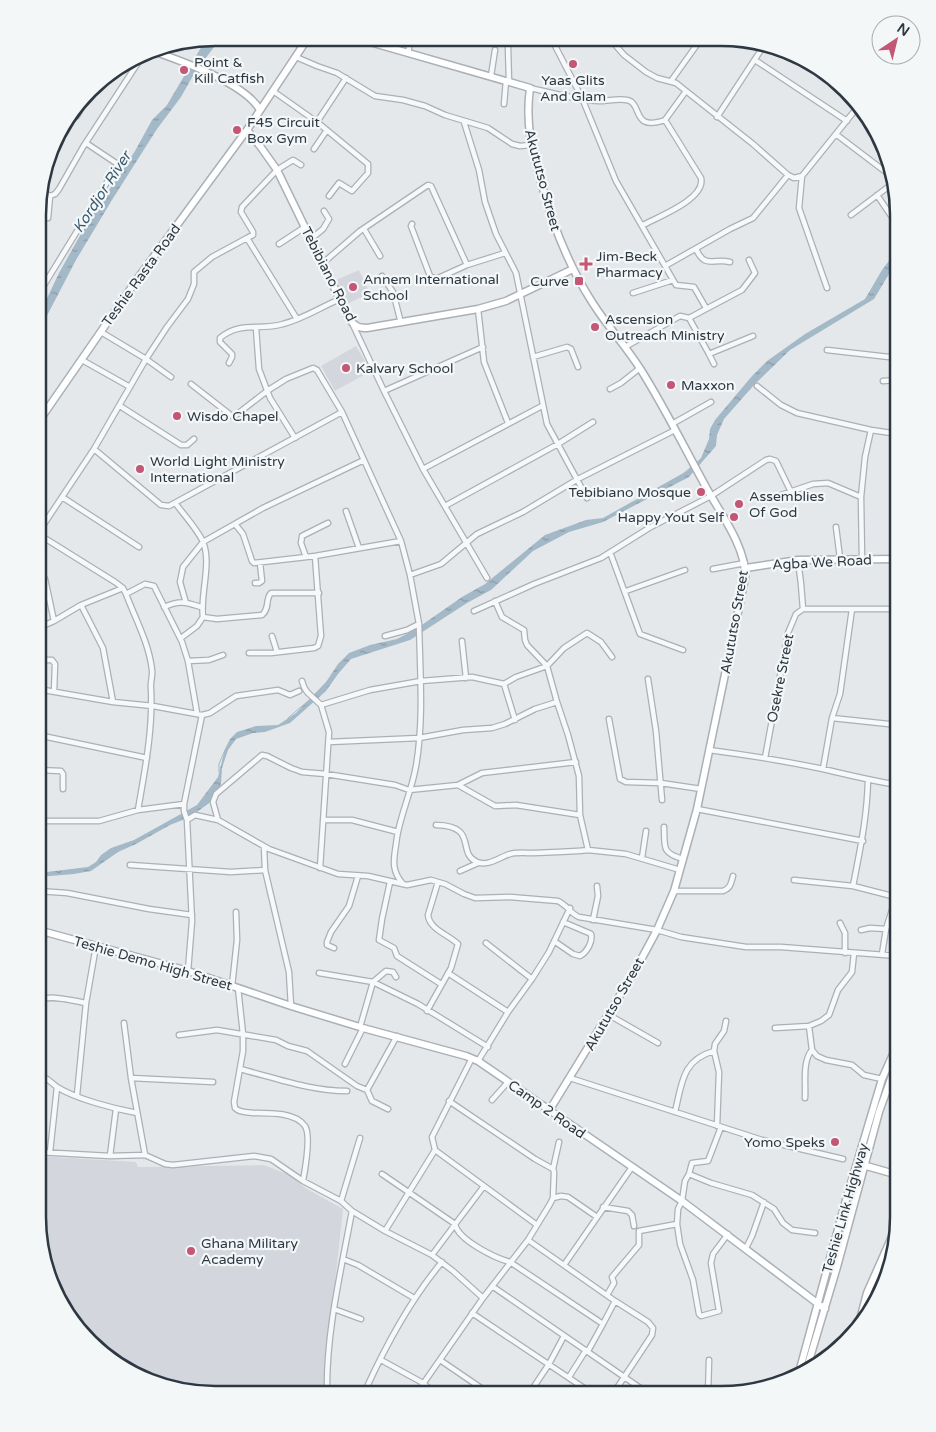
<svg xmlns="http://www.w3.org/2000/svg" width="936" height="1432" font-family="'Varela Round',sans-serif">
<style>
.built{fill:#d3d7dd}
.water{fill:url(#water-ripples)}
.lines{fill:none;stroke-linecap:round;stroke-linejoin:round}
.stream{stroke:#a4b9c7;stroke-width:1}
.street-casing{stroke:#aab0b5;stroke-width:7}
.secondary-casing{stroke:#aab0b5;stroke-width:9}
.street{stroke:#f7f8fa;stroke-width:4.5}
.secondary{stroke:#fff;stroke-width:6}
.poi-dot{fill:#c35775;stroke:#f4f7f8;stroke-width:2}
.labels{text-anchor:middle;stroke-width:4.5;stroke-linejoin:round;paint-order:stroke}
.poi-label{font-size:14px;fill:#2e3842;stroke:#f4f7f8;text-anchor:start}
.street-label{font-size:14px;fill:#2e3842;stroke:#f4f7f8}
.water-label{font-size:15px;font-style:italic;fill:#3b5b72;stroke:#f4f7f8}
.rim{fill:none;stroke:#2e3842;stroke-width:2.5}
</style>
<defs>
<pattern id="water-ripples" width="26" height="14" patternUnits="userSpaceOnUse" patternTransform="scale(1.25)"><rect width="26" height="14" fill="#a4b9c7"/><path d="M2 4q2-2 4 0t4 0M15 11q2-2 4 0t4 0" fill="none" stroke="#8697a3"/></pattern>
</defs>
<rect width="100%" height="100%" fill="#e5e8eb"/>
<path class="built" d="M 359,270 L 370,293 L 347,304 L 336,280 Z
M 356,346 L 371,371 L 335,391 L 321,366 Z
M 38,1156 L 136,1162 L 138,1167 L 264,1165 L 287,1174 L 307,1189 L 343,1209 L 323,1393 L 192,1393 L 107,1358 L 51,1285 L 38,1217 Z"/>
<path class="water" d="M 215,38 L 221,38 L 195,72 L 181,97 L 157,129 L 112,200 L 76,260 L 39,331 L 39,315 L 59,273 L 87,223 L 135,151 L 152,120 L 167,105 L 206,39 Z
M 898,249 L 898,259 L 874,299 L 790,350 L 754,385 L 724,419 L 717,435 L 716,446 L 689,477 L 603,522 L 569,532 L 533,551 L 491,590 L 467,603 L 410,640 L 351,659 L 338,674 L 326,691 L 290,723 L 265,732 L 253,733 L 236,739 L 228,750 L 222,768 L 221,784 L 212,801 L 190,817 L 170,825 L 136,844 L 118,852 L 91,871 L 74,874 L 38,877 L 38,873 L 88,867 L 96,862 L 101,855 L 111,848 L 134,840 L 197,805 L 218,777 L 225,749 L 230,739 L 237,732 L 256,726 L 278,725 L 296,713 L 326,682 L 338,664 L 349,653 L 370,645 L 397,639 L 416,629 L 462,597 L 485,584 L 545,535 L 586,520 L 603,518 L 687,471 L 701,458 L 709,439 L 710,429 L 715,420 L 752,376 L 767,361 L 805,334 L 865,299 L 882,270 Z"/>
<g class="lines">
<path class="stream" d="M 683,474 L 691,467
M 288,718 L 308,701
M 219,772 L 219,764 L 225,750"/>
<g class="street-casing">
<path id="street" d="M 551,38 L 582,98 L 616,181 L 676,285 L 694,287 L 706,308
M 610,39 L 624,55 L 646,72 L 657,78 L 676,83 L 686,91
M 508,47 L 509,82
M 408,53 L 411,38
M 296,57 L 317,66 L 337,73 L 375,96 L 403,100 L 425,106 L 445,115 L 488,128 L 512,144 L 520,146 L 531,145
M 755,60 L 847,121
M 491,76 L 495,50
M 671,81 L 701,39
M 530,88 C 553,93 576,100 599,101 C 608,101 618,98 627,100 C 643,103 631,132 665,120 L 686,91 L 753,144 L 788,175 L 794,178 L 802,176 L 856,109
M 273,91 L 317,122 L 368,164 L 368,173 L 352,191 L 339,183 L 329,196
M 504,104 L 506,81
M 77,116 L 88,95
M 717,117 L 763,47
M 317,122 L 346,78
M 464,122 L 479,170 L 485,202 L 496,234 L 516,273 L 547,424 L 587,498
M 837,135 L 891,176
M 314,149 L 327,130
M 802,176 L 799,208 L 827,288
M 40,190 L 50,196
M 877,195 L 898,226
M 50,196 L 55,194 L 59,189 L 83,147 L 145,52
M 851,215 L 892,184
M 48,218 L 50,196
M 412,224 L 411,226 L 430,276 L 436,279 L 467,265 L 505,253
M 643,225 C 658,217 706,199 701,178 L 665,120
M 364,229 L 380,256
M 247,238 L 253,235 L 253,232 L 241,212 L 242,207 L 277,170 L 293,160 L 301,165
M 311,239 L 323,229 L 329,219 L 324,211
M 279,244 L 305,227
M 696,249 C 705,269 713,258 730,262
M 323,263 L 360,231 L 428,185 L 431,186 L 467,265
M 665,266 L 730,229 L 753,218 L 788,175
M 382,276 L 393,292 L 401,323
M 633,293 L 673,280
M 39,302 L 44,285 L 117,166 L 116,163 L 86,143
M 478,309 L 484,362 L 508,423
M 689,318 L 709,354 L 753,336
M 353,325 L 384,391 L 423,469 L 487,578
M 256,328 L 259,369 L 270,398 L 295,438
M 101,332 L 146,359 L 171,377
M 625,347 L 680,316 L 689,318 L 742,290 L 755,273 L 749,260
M 827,350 L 898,358
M 709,354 L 714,364
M 533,357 L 567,347 L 571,349 L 578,367
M 82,360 L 130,387
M 229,363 L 232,357 L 232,354 L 220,342 L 220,338 C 240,321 259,331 283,324 C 303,319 321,307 340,299
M 883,381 L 898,380
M 191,384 L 232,416 L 236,415 L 267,391 L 286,379 L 313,368 L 317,370 L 342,412 L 401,541 L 410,575 L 419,624 L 407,630 L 385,636
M 757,386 L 781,405 L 797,413 L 871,430 L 898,434
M 610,389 L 621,383 L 640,368
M 384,391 L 483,347
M 120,406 L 181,445 L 187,445 L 194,439
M 672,424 L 711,402
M 895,433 L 898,407
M 94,449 L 161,505 L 169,506 L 342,412
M 423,469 L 542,406
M 62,497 L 139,547
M 772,498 L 813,484 L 828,483 L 861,497
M 176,504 C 184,515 198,530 203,542 C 212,563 200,594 203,617
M 445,506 L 558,444 L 593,422
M 346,511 L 359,548
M 235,524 L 243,534 L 252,561 L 254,563 L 315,556 L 401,541
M 836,527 L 840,558
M 38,533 L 94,449 L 146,359 L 167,327 L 188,299 L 194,284 L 194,272 L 212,257 L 247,238 L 297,319
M 38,534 L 115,582 L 123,588 L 126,594 L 145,584 L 154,586 L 182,642 L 188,661 L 197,713
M 610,552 L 640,634 L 683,650
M 306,557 L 301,543 L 302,536 L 328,523
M 862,559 L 861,497 L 865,457 L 871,430
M 798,560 L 801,584 L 803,609
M 713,569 L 745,563
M 410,575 L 441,564 L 477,534 L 523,512 L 578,479 L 675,430
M 45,579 L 54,621 L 81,605 L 103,648 L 113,702
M 255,583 L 259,583 L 262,581 L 260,563
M 626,591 L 685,570
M 126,594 C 135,618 149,643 152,670 C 153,676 150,682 151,689 C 153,730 145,769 138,810
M 495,601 L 502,617 L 524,630 L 525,640 L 527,645 L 547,666 L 557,702
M 186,603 L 180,582 L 183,567 L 203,542 L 263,508 L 364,460
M 81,605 L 123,588
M 164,607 C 180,600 185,602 201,607
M 474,611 L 534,584 L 601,558 L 649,528 L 711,496 L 766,460 L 770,459 L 776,461 L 791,492
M 38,628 L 54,621
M 272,636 L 277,652
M 181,638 L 197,626 L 203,617 L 217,619 L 262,615 C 270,609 265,599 271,593 L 319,593
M 462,641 L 466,678
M 249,653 L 271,653 L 314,648 L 318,646 L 321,636 L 315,556
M 46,660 L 52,660 L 55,664 L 54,692
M 188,661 L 209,660 L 223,655
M 648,679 L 656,731 L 662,800
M 302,681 L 304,687 L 307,692 L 321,705 L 329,732 L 320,868
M 504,684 L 515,720
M 38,689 L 113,702 L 153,706 L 202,715 L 210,713 L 236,696 L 278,690 L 290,695 L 299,691
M 321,705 L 370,690 L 421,681 L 472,677 L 504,684 L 516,677 L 547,666 L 564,648 L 587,633 L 601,642 L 612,657
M 832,718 L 898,725
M 609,719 L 620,779 L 626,782 L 661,783 L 701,789
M 38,735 L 147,758
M 329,742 L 419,738 L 463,730 L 492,728 L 505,724 L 535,709 L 557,702 L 568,735 L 579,776 L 580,815 L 588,850 L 626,854 L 680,870
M 709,750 C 747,755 785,761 823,769 C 848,775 873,781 898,785
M 765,758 L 788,633 L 796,614 L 803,609 L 898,609
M 576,762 L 482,773 L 458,785 L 495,806 L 516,805 L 580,815
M 823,769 L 832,718 L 840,694 L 852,609
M 38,770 L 61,771 L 63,774 L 63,789
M 868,780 C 867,818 860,850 853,886 L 896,897 L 886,929 L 882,954
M 184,804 L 184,811 L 187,820 L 192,921 L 188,971
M 697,809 L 863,841
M 187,820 L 195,815 L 218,820 L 269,849 L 338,874 L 368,876 L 407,885 L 431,880 L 445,884 L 464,894 L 475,898 L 510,897 L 558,901 C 567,905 571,914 579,917 L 657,930 L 681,937 L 746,947 L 781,947 L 898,956
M 218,820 L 213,802 L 216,794 L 262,755 L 267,756 L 291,768 L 302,772 L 326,774 L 395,785 L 409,790 L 458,785
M 323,820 L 352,820 L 398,832
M 38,821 L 99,821 L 138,810 L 184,804 L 202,715
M 436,825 C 479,826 456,853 477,862 C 487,867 500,857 510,854 C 517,852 526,853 533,853 C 551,852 570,852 588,850
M 664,827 C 665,847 661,853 683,859
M 264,847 L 265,870 L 289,972 L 291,1006
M 642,858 L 646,831
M 130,865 L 231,872 L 265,870
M 460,871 L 478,863
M 794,880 L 853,886
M 390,882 L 382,919 L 379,940 L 394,948 L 397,956 L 441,984
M 403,884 C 389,868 395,856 397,837 C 401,813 412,790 416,766 C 424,720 420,671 419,624
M 38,891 L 67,893 L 149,909 L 192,915
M 674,891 L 723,891 C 731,888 731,883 733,876
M 593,920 L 598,896 L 597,886
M 840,923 L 845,933 L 845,953
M 861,930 L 870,928 L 886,929
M 554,941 L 573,954 L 580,956 C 587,952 593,942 591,934 L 589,933 L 563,922
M 486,943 L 532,979
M 334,948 L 327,945 L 327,942 L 331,932 L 349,906 L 358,876
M 38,950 L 46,932
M 319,973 L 373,982 L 418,1004 L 488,1047
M 448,973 L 508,1012
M 232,986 L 237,940 L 236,912
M 238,988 L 243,1034 L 243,1051 L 234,1102 L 235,1108 C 240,1113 247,1112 253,1113 C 269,1113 295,1112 305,1126 C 311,1135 305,1170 303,1181
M 38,1002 C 46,993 74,1001 86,1003
M 427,1011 L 451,968 L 458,944 C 449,935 429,929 428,915 L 438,882
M 609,1015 L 658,1043
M 124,1023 L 131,1078 L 145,1155
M 809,1026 L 812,1050 L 817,1056 L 826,1060 L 852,1065 L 864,1075 L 882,1079
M 360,1027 L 373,982 L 386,971 L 393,972 L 396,977
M 775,1028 L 809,1026 L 821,1021 L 829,1015 L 838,990 L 852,972 L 854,953
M 179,1035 L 217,1030 L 276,1040 L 288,1046 L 307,1051 L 357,1086 L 367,1090 L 372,1101 L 388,1109
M 472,1058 L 432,1137 L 435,1150 L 537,1225
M 478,1061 L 508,1012 L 532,979 L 549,952 L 570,908
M 345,1064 L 363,1028
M 240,1069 C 275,1078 311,1091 347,1091
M 38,1073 C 45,1077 51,1082 57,1087 C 76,1099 115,1109 137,1113
M 131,1078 L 213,1082
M 570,1078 L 762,1140 L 843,1159
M 888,1087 L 898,1091
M 367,1090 L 397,1036
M 77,1095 L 86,1003 L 96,946
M 805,1098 C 806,1084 802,1061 812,1050
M 492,1100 L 508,1082
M 449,1101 L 535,1159 L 553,1169
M 675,1112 C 682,1083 682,1060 714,1051
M 717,1126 L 719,1072 L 714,1051 L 715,1044 L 724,1031 L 726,1021
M 721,1127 L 708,1161 L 692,1163 L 689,1174 L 685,1181 L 682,1201 L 678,1209 L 677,1224 L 680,1244 L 693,1280 L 699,1314 L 701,1316 L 719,1311 L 711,1263 L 713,1254 L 728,1234
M 38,1152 L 110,1156 L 145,1155 L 165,1164 L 173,1165 L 254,1156 L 271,1159 L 303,1181 L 341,1201 L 352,1211 L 385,1231 L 432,1255 L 453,1271 L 483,1298 L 528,1240 L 550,1204 L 553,1198 L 554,1172 L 553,1169 L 559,1142
M 50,1152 L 57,1087
M 110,1156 L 116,1109
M 382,1174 L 455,1224 C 458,1240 495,1258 510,1262 L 603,1324 L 588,1351
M 689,1174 L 711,1183 L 752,1195 L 774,1209 L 783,1223 L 792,1230 L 815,1233
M 553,1198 L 561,1196 L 568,1197 L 597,1217
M 341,1201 L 360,1138
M 603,1207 L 628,1211 L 632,1215 L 634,1226
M 385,1231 L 435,1150
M 528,1240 L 615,1301 L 603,1324
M 746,1248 L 752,1236 L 764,1202
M 432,1255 L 484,1186
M 343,1259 L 358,1265 L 414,1298
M 564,1265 L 632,1167
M 492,1286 L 649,1394
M 607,1295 L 614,1283 L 612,1277 L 639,1245 L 639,1231 L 677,1224
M 334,1309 L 361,1319
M 472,1313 L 593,1394
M 381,1360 L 423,1383 L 435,1394
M 440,1360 L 490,1394
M 569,1377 L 586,1350
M 327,1393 C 326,1332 341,1271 352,1211
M 367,1394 L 366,1389 C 386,1345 410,1300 442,1262
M 416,1394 L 483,1298
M 529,1394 L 549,1364 L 564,1336
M 613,1394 L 652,1335 L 653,1328 L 648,1322 L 615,1301
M 708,1394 L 709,1360"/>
</g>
<g class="secondary-casing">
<path id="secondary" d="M 356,38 L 530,88 C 525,124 532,150 542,185 C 553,226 569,266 592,302 C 607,326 626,346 641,370 C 665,408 685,449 707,489 C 721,514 747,549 745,578 L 697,809 L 674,891 L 657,930 L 636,969 L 549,1111
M 150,50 C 179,60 245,83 260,110
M 247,130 L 260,146 L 277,170 L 349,318 C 354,326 358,328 367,328 L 478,309 L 506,301 L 573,269
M 39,421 L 138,278 L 247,130 L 308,38
M 746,568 L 798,560 L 898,559
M 38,930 L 188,971 L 291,1006 L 363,1028 L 466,1056 L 478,1061 L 682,1201 L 825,1309
M 863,1165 L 898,1175
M 858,1327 L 867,1293 L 898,1223
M 806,1371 L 837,1267 L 879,1112 L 898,1059
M 798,1376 L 846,1200 L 882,1079 L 898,1043"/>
</g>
<use href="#street" class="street"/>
<use href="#secondary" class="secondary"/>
</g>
<g class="poi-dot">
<circle cx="573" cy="64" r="5"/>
<circle cx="184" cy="70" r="5"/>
<circle cx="237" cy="130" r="5"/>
<path d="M583.5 256.5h5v5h5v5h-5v5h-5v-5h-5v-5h5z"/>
<rect x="574" y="276" width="10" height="10" rx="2.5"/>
<circle cx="353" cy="287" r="5"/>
<circle cx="595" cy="327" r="5"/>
<circle cx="346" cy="368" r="5"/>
<circle cx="671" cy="385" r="5"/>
<circle cx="177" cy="416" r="5"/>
<circle cx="140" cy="469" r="5"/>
<circle cx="701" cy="492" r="5"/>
<circle cx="739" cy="504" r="5"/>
<circle cx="734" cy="517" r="5"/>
<circle cx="835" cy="1142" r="5"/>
<circle cx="191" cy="1251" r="5"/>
</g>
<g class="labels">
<g class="poi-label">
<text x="194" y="67">Point &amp;<tspan x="194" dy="16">Kill Catfish</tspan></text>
<text x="573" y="85" text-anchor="middle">Yaas Glits<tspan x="573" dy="16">And Glam</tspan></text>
<text x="247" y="127">F45 Circuit<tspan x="247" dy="16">Box Gym</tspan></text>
<text x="596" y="261">Jim-Beck<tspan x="596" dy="16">Pharmacy</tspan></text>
<text x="363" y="284">Annem International<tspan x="363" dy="16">School</tspan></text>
<text x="569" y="286" text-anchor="end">Curve</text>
<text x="605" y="324">Ascension<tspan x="605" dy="16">Outreach Ministry</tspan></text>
<text x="356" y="373">Kalvary School</text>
<text x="681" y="390">Maxxon</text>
<text x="187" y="421">Wisdo Chapel</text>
<text x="150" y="466">World Light Ministry<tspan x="150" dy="16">International</tspan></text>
<text x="691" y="497" text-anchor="end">Tebibiano Mosque</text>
<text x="749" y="501">Assemblies<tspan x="749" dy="16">Of God</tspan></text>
<text x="724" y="522" text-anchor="end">Happy Yout Self</text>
<text x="825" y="1147" text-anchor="end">Yomo Speks</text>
<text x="201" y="1248">Ghana Military<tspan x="201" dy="16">Academy</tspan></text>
</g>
<g class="street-label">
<text transform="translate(543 180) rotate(75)" y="5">Akututso Street</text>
<text transform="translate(329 274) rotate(63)" y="5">Tebibiano Road</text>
<text transform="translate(141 275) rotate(-54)" y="5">Teshie Rasta Road</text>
<text transform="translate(822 562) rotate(-3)" y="5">Agba We Road</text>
<text transform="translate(734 622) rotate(-80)" y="5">Akututso Street</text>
<text transform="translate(780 678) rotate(-79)" y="5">Osekre Street</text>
<text transform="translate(153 963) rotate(16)" y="5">Teshie Demo High Street</text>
<text transform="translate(614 1004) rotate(-60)" y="5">Akututso Street</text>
<text transform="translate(547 1109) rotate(35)" y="5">Camp 2 Road</text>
<text transform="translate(845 1208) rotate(-74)" y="5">Teshie Link Highway</text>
</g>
<g class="water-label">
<text transform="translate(102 192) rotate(-57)" y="5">Kordjor River</text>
</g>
</g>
<path d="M0 0H936V1432H0ZM215 46H721A169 169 0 0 1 890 215V1217A169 169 0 0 1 721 1386H215A169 169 0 0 1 46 1217V215A169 169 0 0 1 215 46Z" fill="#f4f7f8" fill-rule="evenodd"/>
<path class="rim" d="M215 46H721A169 169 0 0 1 890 215V1217A169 169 0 0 1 721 1386H215A169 169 0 0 1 46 1217V215A169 169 0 0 1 215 46Z"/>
<g transform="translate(896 40) rotate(35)"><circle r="24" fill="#f4f7f8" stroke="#a5abaf"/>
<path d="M0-4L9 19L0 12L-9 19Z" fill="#c35775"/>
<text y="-8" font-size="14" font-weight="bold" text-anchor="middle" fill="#2e3842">N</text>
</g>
</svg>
